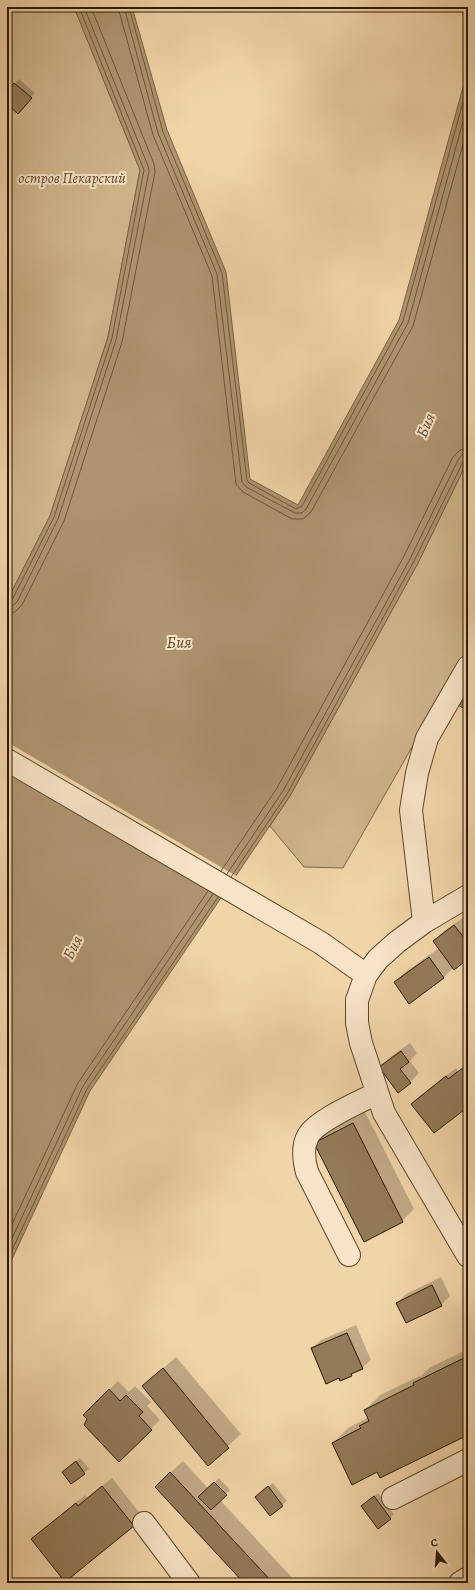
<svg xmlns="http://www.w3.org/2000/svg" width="475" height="1590" font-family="Alegreya,serif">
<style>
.green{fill:#d0b48c;stroke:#7e6646}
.water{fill:#af9470;stroke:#7b6343}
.pier{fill:#f2d4a9}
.shadow{fill:#0003}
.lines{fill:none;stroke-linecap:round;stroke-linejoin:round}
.shore{stroke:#6e5638;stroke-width:1}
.building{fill:#937a58;stroke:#2c1900}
.minor-casing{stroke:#5e482a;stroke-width:24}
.minor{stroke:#f7e3c7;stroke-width:22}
.labels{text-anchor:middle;stroke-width:4;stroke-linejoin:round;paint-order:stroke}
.park-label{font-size:15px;font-style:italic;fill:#5d482a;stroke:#f7e3c7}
.water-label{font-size:16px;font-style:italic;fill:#604a2d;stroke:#f7e3c7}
</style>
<rect width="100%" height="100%" fill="#f2d4a9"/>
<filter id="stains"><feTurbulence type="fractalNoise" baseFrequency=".005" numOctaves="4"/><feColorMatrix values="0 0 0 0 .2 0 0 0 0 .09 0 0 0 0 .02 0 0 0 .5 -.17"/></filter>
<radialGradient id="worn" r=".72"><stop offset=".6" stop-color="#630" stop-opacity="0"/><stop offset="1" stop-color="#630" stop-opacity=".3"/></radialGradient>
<path class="green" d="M 7,7 L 74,7 L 140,170 L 108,337 L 50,516 L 7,601 Z
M 468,460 L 468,649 L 343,868 L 304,867 L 270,826 L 290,796 L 418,563 Z"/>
<path class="water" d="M 74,7 L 132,7 L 167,130 L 226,272 L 250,479 L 298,505 L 399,320 L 468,69 L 468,460 L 418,563 L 290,796 L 90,1091 L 7,1270 L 7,601 L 50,516 L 108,337 L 140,170 Z"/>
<path class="pier" d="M 7,742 L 238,877 L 224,898 L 7,770 Z"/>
<path class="shadow" d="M 19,79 L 35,93 L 22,108 L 7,103 L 7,92 Z
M 464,917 L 468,923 L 468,958 L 453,968 L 443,978 L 395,982 L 404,973 L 439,948 L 434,941 L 443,932 Z
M 410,1043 L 417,1053 L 410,1061 L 419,1073 L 410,1082 L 380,1067 L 389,1058 Z
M 468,1063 L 468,1105 L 412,1104 L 421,1095 L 456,1068 L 458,1071 Z
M 365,1112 L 414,1209 L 402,1221 L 316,1143 L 328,1131 Z
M 441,1277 L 450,1296 L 441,1305 L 397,1303 L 406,1294 Z
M 356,1325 L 371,1360 L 362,1368 L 355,1371 L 351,1375 L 339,1377 L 312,1348 L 321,1340 Z
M 468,1349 L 468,1434 L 378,1471 L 333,1443 L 348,1428 L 369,1417 L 365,1410 L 380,1395 L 422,1375 L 429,1368 Z
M 176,1357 L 241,1434 L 208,1464 L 143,1386 Z
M 118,1381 L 129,1392 L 135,1386 L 151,1402 L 147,1406 L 160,1420 L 119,1460 L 84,1415 Z
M 80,1458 L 89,1469 L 71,1483 L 63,1472 Z
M 183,1461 L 208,1488 L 219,1478 L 230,1490 L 220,1500 L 297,1583 L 245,1583 L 168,1475 Z
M 112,1478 L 143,1517 L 134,1526 L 32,1539 L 85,1495 L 87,1498 Z
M 273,1483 L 287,1501 L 271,1515 L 261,1492 Z
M 378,1493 L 394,1514 L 390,1518 L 362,1506 Z"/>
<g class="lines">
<path class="shore" d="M 118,7 L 153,135 L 212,276 L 236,484 L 243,492 L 292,519 L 303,519 L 311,512 L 413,326 L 468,126
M 124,7 L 158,133 L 217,274 L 242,482 L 246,487 L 295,513 L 302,513 L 306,509 L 408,323 L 468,103
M 129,7 L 163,132 L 222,273 L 247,480 L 249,483 L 296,509 L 302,506 L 403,321 L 468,84
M 7,602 L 12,600 L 54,517 L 112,338 L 144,170 L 79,7
M 7,607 L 12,606 L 17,602 L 58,519 L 116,340 L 149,171 L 148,166 L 84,7
M 7,613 L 15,612 L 22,605 L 64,521 L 122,342 L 155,172 L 154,164 L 91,7
M 221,871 L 277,788 L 404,556 L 453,457 L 460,450 L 468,448
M 227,874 L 283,791 L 410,559 L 458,460 L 462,455 L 468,454
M 231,877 L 287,794 L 414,561 L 463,462 L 468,459
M 7,1235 L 78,1083 L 208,891
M 7,1249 L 83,1086 L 213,894
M 7,1261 L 87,1089 L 218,897"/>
</g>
<path class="building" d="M 14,83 L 32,98 L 18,114 L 7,104 L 7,91 Z
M 468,691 L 468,711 L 458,705 Z
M 454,925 L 468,943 L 468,959 L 454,970 L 433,941 Z
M 429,957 L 444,978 L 409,1004 L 394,982 Z
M 401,1051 L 409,1062 L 400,1069 L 411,1083 L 398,1093 L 379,1067 Z
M 468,1064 L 468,1107 L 434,1133 L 411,1104 L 446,1076 L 448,1079 Z
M 353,1123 L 403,1222 L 364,1242 L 314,1143 Z
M 432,1285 L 442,1306 L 406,1323 L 396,1303 Z
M 347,1333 L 363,1369 L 351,1374 L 352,1376 L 340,1381 L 339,1378 L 326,1384 L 311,1348 Z
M 468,1356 L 468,1435 L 380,1478 L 377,1472 L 352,1485 L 332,1443 L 361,1428 L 359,1426 L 369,1421 L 364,1410 L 414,1385 L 413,1383 Z
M 163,1368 L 229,1448 L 208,1466 L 142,1386 Z
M 109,1389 L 120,1401 L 126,1395 L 143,1412 L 139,1416 L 152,1430 L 119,1462 L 84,1425 L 87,1419 L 83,1415 Z
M 76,1461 L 85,1474 L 71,1484 L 62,1472 Z
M 170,1472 L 273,1583 L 244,1583 L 155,1487 Z
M 214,1482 L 227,1495 L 211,1510 L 198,1497 Z
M 102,1486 L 134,1526 L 65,1582 L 31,1539 L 76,1503 L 78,1506 Z
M 268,1486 L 283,1506 L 270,1516 L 255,1497 Z
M 374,1496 L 391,1519 L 378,1529 L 361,1506 Z"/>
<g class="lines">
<g class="minor-casing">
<path id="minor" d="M 7,760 L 321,943 L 366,975
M 468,896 L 424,922 L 397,942 L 378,959 L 366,975 L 357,1000 L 357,1023 L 361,1043 L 384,1113 L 468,1256
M 424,922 L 411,810 L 417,773 L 427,738 L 468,667
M 349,1255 L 307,1172 C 304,1161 302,1147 308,1136 C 317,1120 360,1102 377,1093
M 393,1498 L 468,1460
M 144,1523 L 189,1583
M 460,1583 L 468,1578"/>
</g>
<use href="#minor" class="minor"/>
</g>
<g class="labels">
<g class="park-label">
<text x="72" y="183">остров Пекарский</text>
</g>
<g class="water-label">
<text transform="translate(425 425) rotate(-66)" y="6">Бия</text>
<text x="179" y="648">Бия</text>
<text transform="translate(72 947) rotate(-63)" y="6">Бия</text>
</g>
</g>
<rect width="475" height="1590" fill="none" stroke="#f2d4a9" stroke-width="24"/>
<rect x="8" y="8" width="459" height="1574" fill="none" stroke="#2c1900" stroke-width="2"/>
<rect x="12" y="12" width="451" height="1566" fill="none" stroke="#2c1900"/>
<g transform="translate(437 1552) rotate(343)" stroke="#f7e3c7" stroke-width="3" paint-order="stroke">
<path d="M0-3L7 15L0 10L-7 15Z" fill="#2c1900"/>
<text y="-6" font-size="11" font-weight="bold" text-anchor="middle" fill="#2c1900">С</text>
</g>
<rect width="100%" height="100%" filter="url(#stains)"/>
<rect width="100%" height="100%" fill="url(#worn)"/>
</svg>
